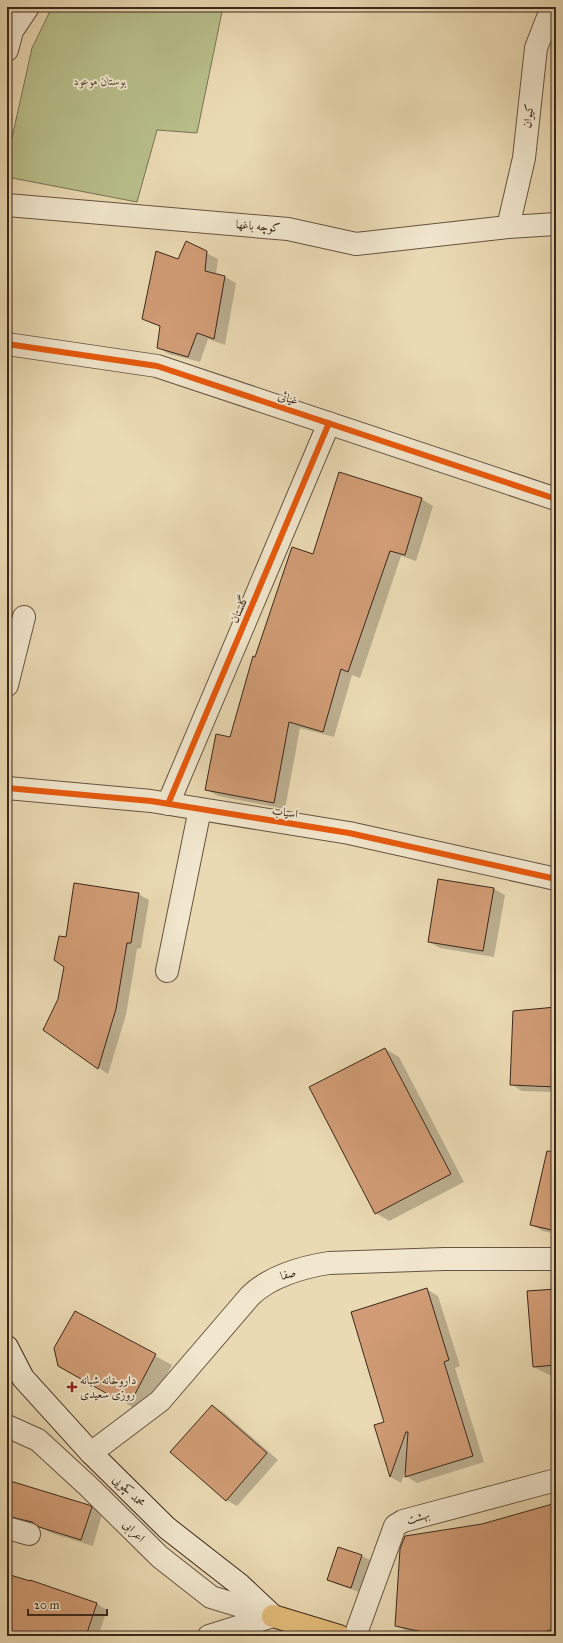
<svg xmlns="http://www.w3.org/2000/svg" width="563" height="1643" font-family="'IM FELL Great Primer',Amiri,serif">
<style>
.green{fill:#b8bf8b;stroke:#7a7354}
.shadow{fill:#0003}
.building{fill:#d19c75;stroke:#3b271c}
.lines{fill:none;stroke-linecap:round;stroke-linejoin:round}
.minor-casing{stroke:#675442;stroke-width:24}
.tertiary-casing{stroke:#675442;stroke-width:24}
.secondary-casing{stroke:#3b271c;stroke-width:24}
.trunk-casing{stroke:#3b271c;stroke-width:24}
.minor{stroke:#f1e7ce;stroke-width:22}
.tertiary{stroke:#f1e7ce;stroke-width:22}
.secondary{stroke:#f1e7ce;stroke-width:22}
.trunk{stroke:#e5bd7a;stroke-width:22}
.cycleway-casing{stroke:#f1e7ce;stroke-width:8}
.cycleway{stroke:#e8590c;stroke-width:6}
.poi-dot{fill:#8f2418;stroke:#f1e7ce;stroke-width:1.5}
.labels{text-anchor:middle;stroke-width:4;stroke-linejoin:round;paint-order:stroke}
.park-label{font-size:12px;font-style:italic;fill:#5a4d38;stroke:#f1e7ce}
.street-label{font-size:12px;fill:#3b271c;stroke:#f1e7ce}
.poi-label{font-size:12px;fill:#3b271c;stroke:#f1e7ce;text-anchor:start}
</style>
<rect width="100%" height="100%" fill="#eadab3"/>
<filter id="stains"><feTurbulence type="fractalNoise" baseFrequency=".005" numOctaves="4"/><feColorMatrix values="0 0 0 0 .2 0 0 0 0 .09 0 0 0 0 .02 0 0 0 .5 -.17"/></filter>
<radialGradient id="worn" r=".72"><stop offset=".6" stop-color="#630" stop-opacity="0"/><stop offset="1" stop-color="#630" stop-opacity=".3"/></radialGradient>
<path class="green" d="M 52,7 L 223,7 L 197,133 L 157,130 L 137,202 L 7,177 L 7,160 L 32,48 Z"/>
<path class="shadow" d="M 187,243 L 218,259 L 216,274 L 225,277 L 236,283 L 225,345 L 208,339 L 200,362 L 169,354 L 158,347 L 161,327 L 143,318 L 179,261 Z
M 339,473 L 422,499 L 433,506 L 416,561 L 401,556 L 360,678 L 352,675 L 334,737 L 300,728 L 285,809 L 218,796 L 207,790 L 231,738 L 255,658 L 314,556 Z
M 494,889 L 505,895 L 494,957 L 440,948 L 429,942 Z
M 138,894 L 149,900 L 141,948 L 137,949 L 126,1015 L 108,1074 L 44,1030 L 59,999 L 65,966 L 66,938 Z
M 556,1008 L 556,1092 L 522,1091 L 511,1084 Z
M 385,1049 L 399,1057 L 464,1182 L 389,1221 L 376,1213 Z
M 556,1191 L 556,1234 L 543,1231 L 532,1225 Z
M 426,1289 L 438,1296 L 460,1366 L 455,1368 L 484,1462 L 417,1483 L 406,1476 L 406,1469 L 401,1483 L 391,1477 L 375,1426 L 385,1422 Z
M 556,1290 L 556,1375 L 549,1375 L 534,1367 Z
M 76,1313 L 172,1365 L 151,1405 L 138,1410 L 76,1376 Z
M 212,1406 L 223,1412 L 278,1460 L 237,1506 L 226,1500 Z
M 7,1481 L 89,1506 L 101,1512 L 102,1514 L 93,1546 L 51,1533 L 41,1527 L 7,1520 Z
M 556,1504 L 556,1636 L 421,1636 L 411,1634 L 396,1625 L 482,1525 Z
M 339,1548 L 362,1556 L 370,1560 L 359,1592 L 336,1584 L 328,1579 Z
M 7,1575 L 31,1582 L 31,1581 L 97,1604 L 107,1610 L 98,1636 L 12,1636 L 7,1631 Z"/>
<path class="building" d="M 186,241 L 207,251 L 205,271 L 225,276 L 214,339 L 197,333 L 188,357 L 157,348 L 160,326 L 142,319 L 156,251 L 178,259 Z
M 339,472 L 422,498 L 405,555 L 390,551 L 348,672 L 341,669 L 323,732 L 289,722 L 274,803 L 205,790 L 216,734 L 230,737 L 253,656 L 255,657 L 292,547 L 313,554 Z
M 438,879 L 494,888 L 483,951 L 428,942 Z
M 74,883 L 139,893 L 131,943 L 127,943 L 116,1009 L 98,1069 L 43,1030 L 58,999 L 64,967 L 54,960 L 59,936 L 66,937 Z
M 556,1007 L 556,1087 L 510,1085 L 513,1011 Z
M 385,1048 L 451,1174 L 375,1214 L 309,1087 Z
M 547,1151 L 556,1152 L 556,1231 L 530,1225 Z
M 427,1288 L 449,1360 L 444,1362 L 473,1456 L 405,1477 L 408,1432 L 406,1432 L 390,1477 L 374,1425 L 384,1422 L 351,1312 Z
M 556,1289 L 556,1365 L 533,1367 L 527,1291 Z
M 75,1311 L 156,1354 L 134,1396 L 120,1401 L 58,1366 L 54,1348 Z
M 212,1405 L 267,1453 L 226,1501 L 170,1452 Z
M 7,1480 L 89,1505 L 92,1507 L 81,1540 L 39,1527 L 32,1522 L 7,1516 Z
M 556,1503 L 556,1628 L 533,1636 L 526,1632 L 477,1636 L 441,1636 L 395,1626 L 400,1549 L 405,1536 L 482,1524 Z
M 338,1547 L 362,1555 L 351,1588 L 327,1580 Z
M 7,1574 L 30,1581 L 30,1580 L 97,1603 L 86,1636 L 7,1636 Z"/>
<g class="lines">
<g class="minor-casing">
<path id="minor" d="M 7,50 L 12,31 L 28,7
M 7,205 L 288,229 L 356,244 L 508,227 L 556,224
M 508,227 L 524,158 L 536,48 L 552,7
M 7,344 L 157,366 L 556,499
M 7,685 L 24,617
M 7,788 L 151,801 L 349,833 L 556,879
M 168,804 L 329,423
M 167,971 L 200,809
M 91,1453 L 160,1401 L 250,1296 C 269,1277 302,1267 329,1263 L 444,1259 L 556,1259
M 7,1528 L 29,1534
M 355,1636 L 395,1526 L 403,1521 L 556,1480"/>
</g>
<g class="tertiary-casing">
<path id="tertiary" d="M 7,1426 L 38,1440 L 88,1486 L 160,1557 L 211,1597 L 273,1616
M 209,1636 L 273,1616"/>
</g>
<g class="secondary-casing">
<path id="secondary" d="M 7,1347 L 23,1378 L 91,1453 L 167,1528 L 240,1585 L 273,1616"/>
</g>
<g class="trunk-casing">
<path id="trunk" d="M 273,1616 L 339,1636"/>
</g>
<use href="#minor" class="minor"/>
<use href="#tertiary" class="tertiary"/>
<use href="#secondary" class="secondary"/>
<use href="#trunk" class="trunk"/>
<g class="cycleway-casing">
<path id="cycleway" d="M 7,344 L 157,366 L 556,499
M 7,788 L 151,801 L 349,833 L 556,879
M 168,804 L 329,423"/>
</g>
<use href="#cycleway" class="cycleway"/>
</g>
<path class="poi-dot" d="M70 1381h4v4h4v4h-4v4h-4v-4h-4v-4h4z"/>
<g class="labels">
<g class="park-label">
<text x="100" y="85">بوستان موعود</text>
</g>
<g class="street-label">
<text transform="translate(528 116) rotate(-84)" y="4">کیوان</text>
<text transform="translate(258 226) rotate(5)" y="4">کوچه باغها</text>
<text transform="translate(288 398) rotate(18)" y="4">غیاثی</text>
<text transform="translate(239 609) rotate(-67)" y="4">گلستان</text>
<text transform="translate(285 812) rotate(9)" y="4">اسیاب</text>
<text transform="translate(288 1274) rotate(-18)" y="4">صفا</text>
<text transform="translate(129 1491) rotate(44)" y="4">محمد کچویی</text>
<text transform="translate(418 1517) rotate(-16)" y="4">بهشت</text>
<text transform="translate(134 1531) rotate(45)" y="4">اعرابی</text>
</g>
<g class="poi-label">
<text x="80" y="1384">داروخانه شبانه<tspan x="80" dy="14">روزی سعیدی</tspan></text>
</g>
</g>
<rect width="563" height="1643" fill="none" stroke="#eadab3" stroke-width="24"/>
<rect x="8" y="8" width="547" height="1627" fill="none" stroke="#3b271c" stroke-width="2"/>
<rect x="12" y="12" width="539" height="1619" fill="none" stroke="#3b271c"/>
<path d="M28 1609v6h79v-6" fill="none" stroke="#3b271c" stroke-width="2"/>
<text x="34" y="1609" font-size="12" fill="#3b271c" stroke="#f1e7ce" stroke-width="3" paint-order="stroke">20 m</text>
<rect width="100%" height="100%" filter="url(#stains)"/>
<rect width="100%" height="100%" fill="url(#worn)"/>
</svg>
